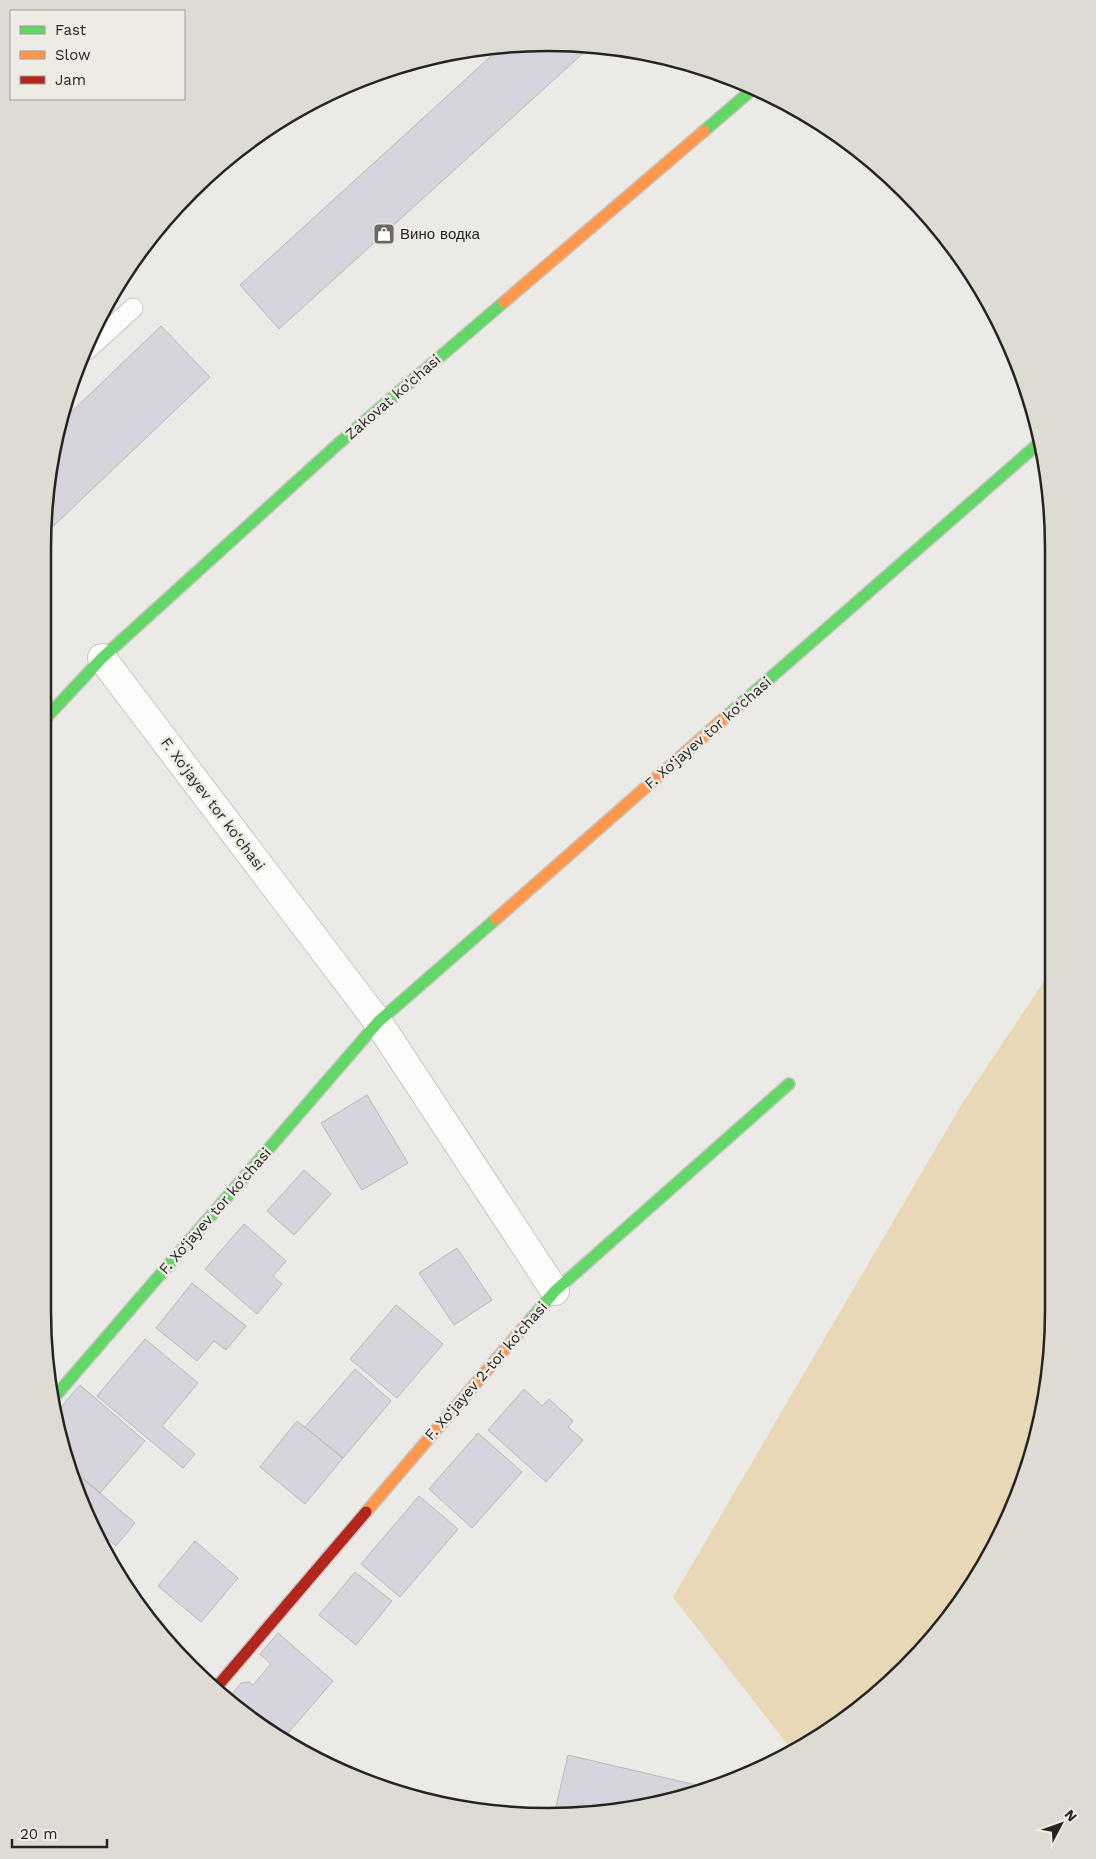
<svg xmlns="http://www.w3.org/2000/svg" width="1096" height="1859" font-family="'Work Sans',sans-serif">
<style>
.green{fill:#e8d8b7}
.building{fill:#d6d5de;stroke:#b9b8b8}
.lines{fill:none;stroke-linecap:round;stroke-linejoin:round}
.lane-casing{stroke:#c7c6c3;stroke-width:21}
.street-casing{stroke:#c7c6c3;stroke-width:30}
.fast-casing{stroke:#c7c6c3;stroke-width:14}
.slow-casing{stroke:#c7c6c3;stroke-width:14}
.jam-casing{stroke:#c7c6c3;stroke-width:14}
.lane{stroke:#fcfcfb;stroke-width:19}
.street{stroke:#fcfcfb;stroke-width:28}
.fast{stroke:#63d668;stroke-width:11}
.slow{stroke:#ff974d;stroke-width:11}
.jam{stroke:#b3261e;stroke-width:11}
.labels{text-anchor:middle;stroke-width:5;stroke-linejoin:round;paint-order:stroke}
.poi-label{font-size:15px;fill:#252421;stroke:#eeebe5;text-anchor:start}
.street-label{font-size:15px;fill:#252421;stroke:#eeebe5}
.rim{fill:none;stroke:#252421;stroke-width:2.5}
</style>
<rect width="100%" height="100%" fill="#eceae7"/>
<path class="green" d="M 1052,969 L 1052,1344 L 1027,1474 L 968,1592 L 881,1691 L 793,1752 L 673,1597 L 963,1102 Z"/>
<path class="building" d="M 548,43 L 590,47 L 279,329 L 240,285 L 501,47 Z
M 161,326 L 210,377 L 44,535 L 44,515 L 63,420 Z
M 367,1095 L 408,1163 L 362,1190 L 321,1123 Z
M 304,1170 L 331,1194 L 294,1235 L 267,1211 Z
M 244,1224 L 286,1261 L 273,1276 L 282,1284 L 257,1314 L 205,1269 Z
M 457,1248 L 492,1300 L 454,1325 L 419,1273 Z
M 192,1283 L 246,1326 L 226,1350 L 214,1341 L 197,1361 L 156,1328 Z
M 396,1305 L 443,1344 L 397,1398 L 350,1359 Z
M 145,1339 L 198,1383 L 162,1426 L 195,1454 L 183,1468 L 97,1396 Z
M 355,1369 L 391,1401 L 343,1458 L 305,1427 Z
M 80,1385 L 145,1441 L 100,1493 L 67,1465 L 55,1414 Z
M 524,1389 L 542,1406 L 549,1399 L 573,1421 L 568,1427 L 583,1440 L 546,1482 L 488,1430 Z
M 297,1421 L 343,1458 L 305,1504 L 260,1467 Z
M 478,1433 L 522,1472 L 472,1528 L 429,1489 Z
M 67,1465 L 135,1523 L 116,1546 L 90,1524 Z
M 419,1496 L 458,1529 L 400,1597 L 361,1564 Z
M 195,1541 L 238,1578 L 201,1622 L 158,1586 Z
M 355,1572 L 392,1601 L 356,1645 L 319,1615 Z
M 278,1633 L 333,1681 L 282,1740 L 267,1731 L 232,1702 L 233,1693 L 241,1683 L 249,1682 L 253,1685 L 271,1664 L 260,1654 Z
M 568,1755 L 709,1788 L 647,1807 L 581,1815 L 554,1815 Z"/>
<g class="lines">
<g class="lane-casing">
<path id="lane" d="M 87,350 L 133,308"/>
</g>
<g class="street-casing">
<path id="street" d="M 102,658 L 378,1022 L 555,1291"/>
</g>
<g class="fast-casing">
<path id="fast" d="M 704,131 L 754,88
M 729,714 L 1038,444
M 44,720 L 102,658 L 338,444 L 504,302
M 523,1328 L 555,1291 L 789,1084
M 52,1400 L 378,1022 L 496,919"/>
</g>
<g class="slow-casing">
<path id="slow" d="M 504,302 L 704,131
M 496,919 L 729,714
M 366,1512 L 523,1328"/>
</g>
<g class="jam-casing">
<path id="jam" d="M 215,1689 L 366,1512"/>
</g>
<use href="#lane" class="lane"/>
<use href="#street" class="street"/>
<use href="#fast" class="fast"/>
<use href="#slow" class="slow"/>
<use href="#jam" class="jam"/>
</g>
<defs>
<g id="shop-square" transform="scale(1.125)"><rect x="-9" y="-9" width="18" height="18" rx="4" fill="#6b6966" stroke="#eeebe5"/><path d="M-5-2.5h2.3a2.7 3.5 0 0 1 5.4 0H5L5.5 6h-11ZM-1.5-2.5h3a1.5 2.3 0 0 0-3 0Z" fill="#fff"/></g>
</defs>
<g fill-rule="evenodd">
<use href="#shop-square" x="384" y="234"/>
</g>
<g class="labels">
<g class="poi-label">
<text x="400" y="239">Вино водка</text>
</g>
<g class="street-label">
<text transform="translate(393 397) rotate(-41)" y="5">Zakovat ko'chasi</text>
<text transform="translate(708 733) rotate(-41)" y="5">F. Xo‘jayev tor ko‘chasi</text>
<text transform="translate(213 804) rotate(53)" y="5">F. Xo‘jayev tor ko‘chasi</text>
<text transform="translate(215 1211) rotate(-49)" y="5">F. Xo‘jayev tor ko‘chasi</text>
<text transform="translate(486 1371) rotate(-49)" y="5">F. Xo‘jayev 2-tor ko‘chasi</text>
</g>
</g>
<path d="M0 0H1096V1859H0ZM548 51H548A497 497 0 0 1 1045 548V1311A497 497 0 0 1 548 1808H548A497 497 0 0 1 51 1311V548A497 497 0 0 1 548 51Z" fill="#dedbd5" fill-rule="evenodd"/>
<path class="rim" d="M548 51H548A497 497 0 0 1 1045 548V1311A497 497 0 0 1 548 1808H548A497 497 0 0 1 51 1311V548A497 497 0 0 1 548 51Z"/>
<rect x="10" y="10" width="175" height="90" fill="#eeebe5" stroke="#9e9b97"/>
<rect x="20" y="26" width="25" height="8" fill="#63d668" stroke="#9e9b97"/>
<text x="55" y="35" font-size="15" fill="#252421">Fast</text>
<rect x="20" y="51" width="25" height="8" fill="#ff974d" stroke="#9e9b97"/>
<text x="55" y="60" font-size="15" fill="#252421">Slow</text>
<rect x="20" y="76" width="25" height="8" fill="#b3261e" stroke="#9e9b97"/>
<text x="55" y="85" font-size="15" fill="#252421">Jam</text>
<g transform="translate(1061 1824) rotate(49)" stroke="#eeebe5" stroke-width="4" paint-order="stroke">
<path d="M0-4L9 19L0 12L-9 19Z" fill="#252421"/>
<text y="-8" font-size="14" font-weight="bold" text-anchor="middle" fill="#252421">N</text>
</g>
<path d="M12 1839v8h95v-8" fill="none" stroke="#252421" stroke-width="2.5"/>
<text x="20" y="1839" font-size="15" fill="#252421" stroke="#eeebe5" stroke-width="4" paint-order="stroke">20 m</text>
</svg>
